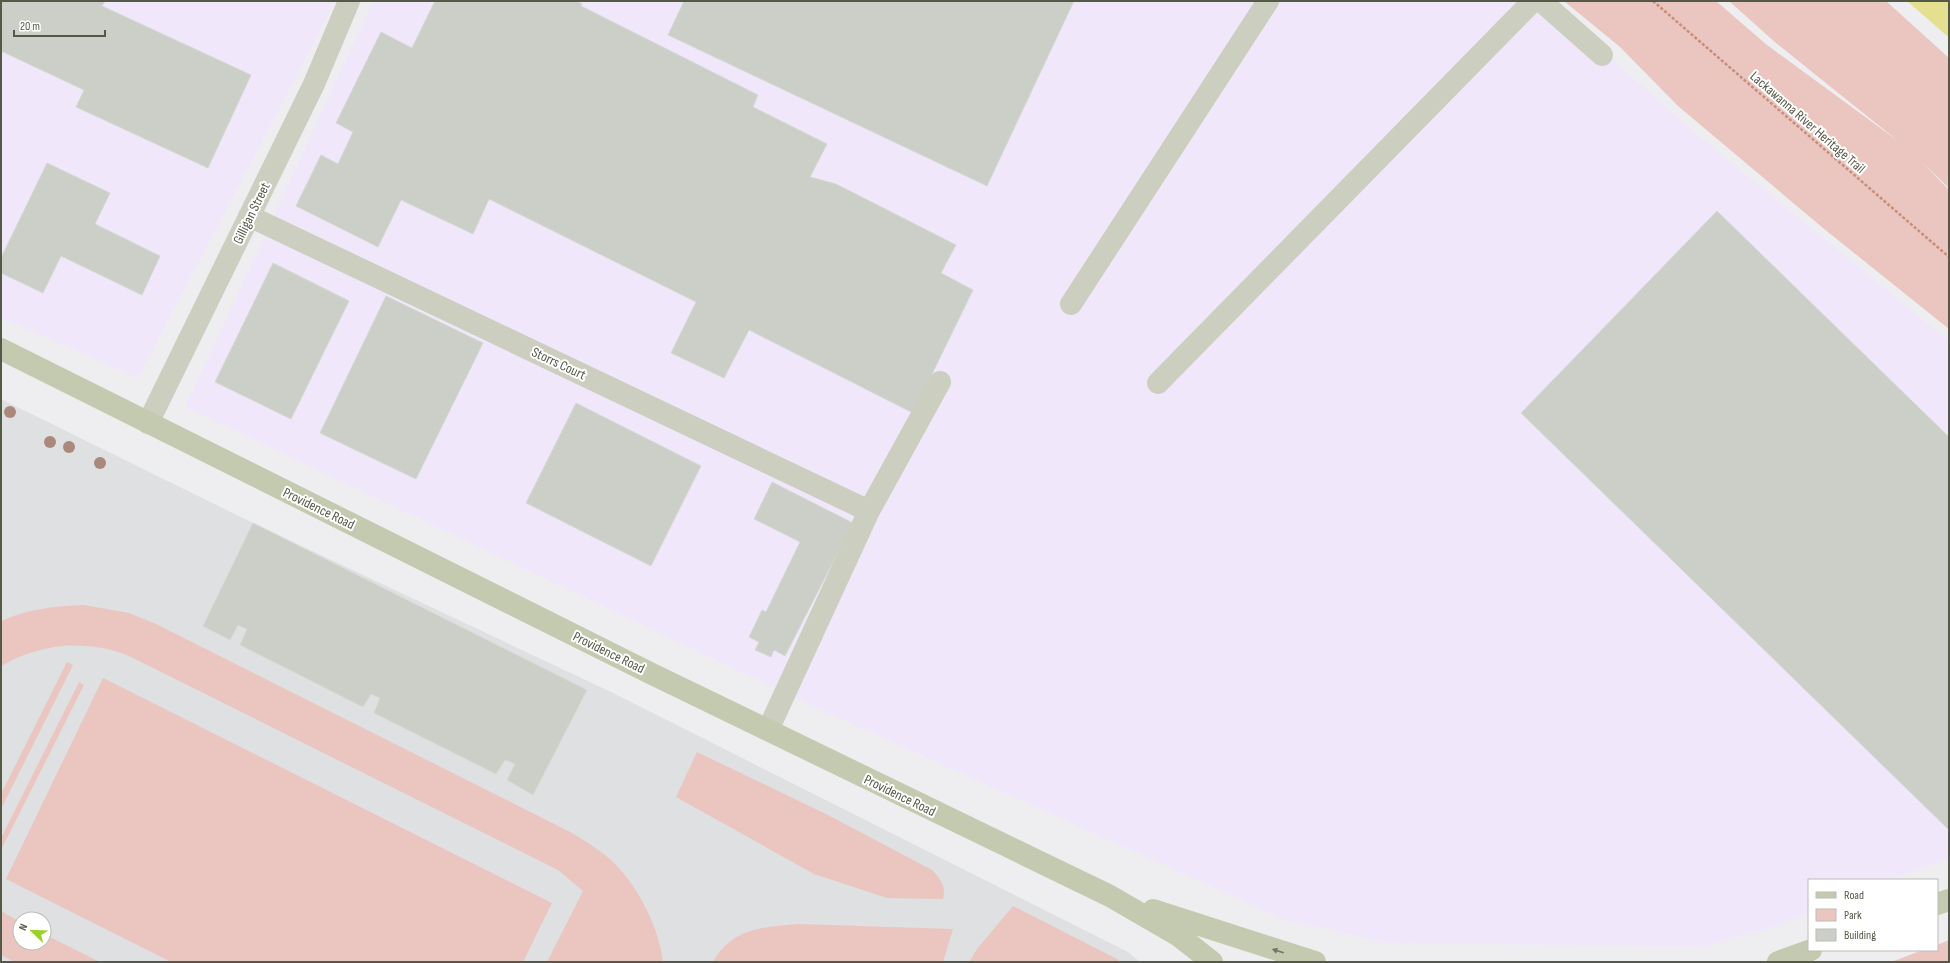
<svg xmlns="http://www.w3.org/2000/svg" width="1950" height="963" font-family="'Sofia Sans Condensed',sans-serif">
<style>
.commercial{fill:#f0e8fa}
.education{fill:#dfe0e1;fill-rule:evenodd}
.green{fill:#ebc5bf}
.water{fill:#e4e090}
.building{fill:#cccfc8;stroke:#d6d9d2}
.lines{fill:none;stroke-linecap:round;stroke-linejoin:round}
.path{stroke:#c68e7a;stroke-width:2.5;stroke-dasharray:3 2;stroke-linecap:butt}
.minor{stroke:#cccfbf;stroke-width:22}
.major{stroke:#c4caaf;stroke-width:22}
.tree{fill:#ab887c}
.oneway{fill:#717561}
.labels{text-anchor:middle;stroke-width:4;stroke-linejoin:round;paint-order:stroke}
.street-label{font-size:14px;fill:#555947;stroke:#fff}
</style>
<rect width="100%" height="100%" fill="#eeeef0"/>
<path class="commercial" d="M 1,1 L 336,1 L 138,378 L 1,318 Z
M 373,1 L 1546,1 L 1703,139 L 1949,341 L 1949,858 L 1892,880 L 1809,880 L 1809,913 L 1765,930 L 1702,947 L 1386,943 L 1285,920 L 808,704 L 185,407 Z"/>
<path class="education" d="M 1,399 L 253,523 L 611,692 L 1128,952 L 1140,962 L 1,962 ZM 20,919 L 44,919 L 44,943 L 20,943 Z"/>
<path class="green" d="M 1564,1 L 1716,1 L 1767,45 L 1898,141 L 1776,43 L 1729,1 L 1886,1 L 1949,58 L 1949,188 L 1923,163 L 1949,190 L 1949,329 L 1823,228 L 1678,106 L 1620,47 Z
M 84,605 L 129,613 L 156,624 L 572,833 C 587,842 603,852 615,864 C 639,888 659,928 663,962 L 547,962 L 583,891 L 558,870 L 129,656 C 87,639 41,643 1,666 L 1,621 C 28,609 55,606 84,605 Z
M 67,662 L 73,665 L 1,809 L 1,794 Z
M 103,678 L 552,903 L 523,962 L 171,962 L 6,879 Z
M 79,682 L 84,685 L 1,850 L 1,838 Z
M 697,752 L 826,814 L 932,870 C 941,879 946,886 943,899 L 887,898 L 814,874 L 676,797 Z
M 1013,906 L 1117,959 L 1120,962 L 969,962 L 977,949 Z
M 1,911 L 20,922 L 20,943 L 44,943 L 44,934 L 100,962 L 14,962 L 1,955 Z
M 798,924 L 953,929 L 943,962 L 713,962 C 732,928 763,927 798,924 Z
M 1949,940 L 1949,962 L 1891,962 L 1923,950 L 1937,950 L 1937,945 Z"/>
<path class="water" d="M 1907,1 L 1949,1 L 1949,37 L 1946,35 Z"/>
<path class="building" d="M 1,1 L 105,1 L 102,6 L 251,75 L 208,168 L 76,107 L 84,90 L 1,51 Z
M 435,1 L 576,1 L 582,4 L 581,6 L 758,95 L 753,107 L 827,144 L 810,177 L 836,184 L 956,245 L 941,273 L 973,290 L 913,413 L 749,330 L 724,378 L 671,353 L 696,302 L 489,199 L 473,234 L 401,200 L 378,247 L 296,206 L 321,155 L 338,164 L 353,132 L 336,123 L 381,32 L 412,48 Z
M 684,1 L 1074,1 L 987,186 L 668,35 Z
M 47,163 L 110,193 L 95,224 L 160,256 L 142,295 L 61,256 L 43,293 L 1,273 L 1,258 Z
M 1717,211 L 1949,437 L 1949,830 L 1521,413 Z
M 273,263 L 349,301 L 291,419 L 215,382 Z
M 386,296 L 483,343 L 416,479 L 320,433 Z
M 576,403 L 701,466 L 651,566 L 526,503 Z
M 772,482 L 853,523 L 785,656 L 774,650 L 771,657 L 755,650 L 759,642 L 749,637 L 762,610 L 766,612 L 800,542 L 754,519 Z
M 253,523 L 587,690 L 533,795 L 507,780 L 515,764 L 505,760 L 496,774 L 374,713 L 380,698 L 371,694 L 363,707 L 240,645 L 247,629 L 238,625 L 230,640 L 203,626 Z"/>
<g class="lines">
<path class="path" d="M 1653,1 L 1949,257"/>
<path class="minor" d="M 1541,1 L 1602,55
M 249,216 L 869,511
M 1071,304 L 1268,1
M 1158,383 L 1533,1
M 148,423 L 314,84 L 349,1
M 768,730 L 869,511 L 940,382"/>
<path class="major" d="M 1,349 L 650,673 L 1110,896 L 1179,936 L 1212,962
M 1937,904 L 1949,900
M 1153,910 L 1315,962
M 1778,962 L 1811,950"/>
</g>
<g class="tree">
<circle cx="10" cy="412" r="6"/>
<circle cx="50" cy="442" r="6"/>
<circle cx="69" cy="447" r="6"/>
<circle cx="100" cy="463" r="6"/>
</g>
<defs><path id="oneway-solid" d="M-6-.8H1V-3.2L6.5 0L1 3.2V.8H-6Z"/></defs>
<use class="oneway" href="#oneway-solid" transform="translate(1278 951) rotate(-162)"/>
<g class="labels">
<g class="street-label">
<text transform="translate(1808 122) rotate(41)" y="5">Lackawanna River Heritage Trail</text>
<text transform="translate(251 213) rotate(-64)" y="5">Gilligan Street</text>
<text transform="translate(559 363) rotate(25)" y="5">Storrs Court</text>
<text transform="translate(319 508) rotate(26)" y="5">Providence Road</text>
<text transform="translate(609 652) rotate(26)" y="5">Providence Road</text>
<text transform="translate(900 795) rotate(26)" y="5">Providence Road</text>
</g>
</g>
<rect width="1950" height="963" fill="none" stroke="#555947" stroke-width="4"/>
<rect x="1808" y="879" width="130" height="72" fill="#ffffff" stroke="#bbbdb5"/>
<rect x="1816" y="892" width="20" height="6" fill="#c4caaf" stroke="#bbbdb5"/>
<text x="1844" y="899" font-size="12" fill="#555947">Road</text>
<rect x="1816" y="909" width="20" height="12" fill="#ebc5bf" stroke="#bbbdb5"/>
<text x="1844" y="919" font-size="12" fill="#555947">Park</text>
<rect x="1816" y="929" width="20" height="12" fill="#cccfc8" stroke="#bbbdb5"/>
<text x="1844" y="939" font-size="12" fill="#555947">Building</text>
<g transform="translate(32 931) rotate(293)"><circle r="19" fill="#ffffff" stroke="#bbbdb5"/>
<path d="M0-3L7 15L0 10L-7 15Z" fill="#9bd028"/>
<text y="-6" font-size="11" font-weight="bold" text-anchor="middle" fill="#555947">N</text>
</g>
<path d="M14 30v6h91v-6" fill="none" stroke="#555947" stroke-width="2"/>
<text x="20" y="30" font-size="12" fill="#555947" stroke="#ffffff" stroke-width="3" paint-order="stroke">20 m</text>
</svg>
